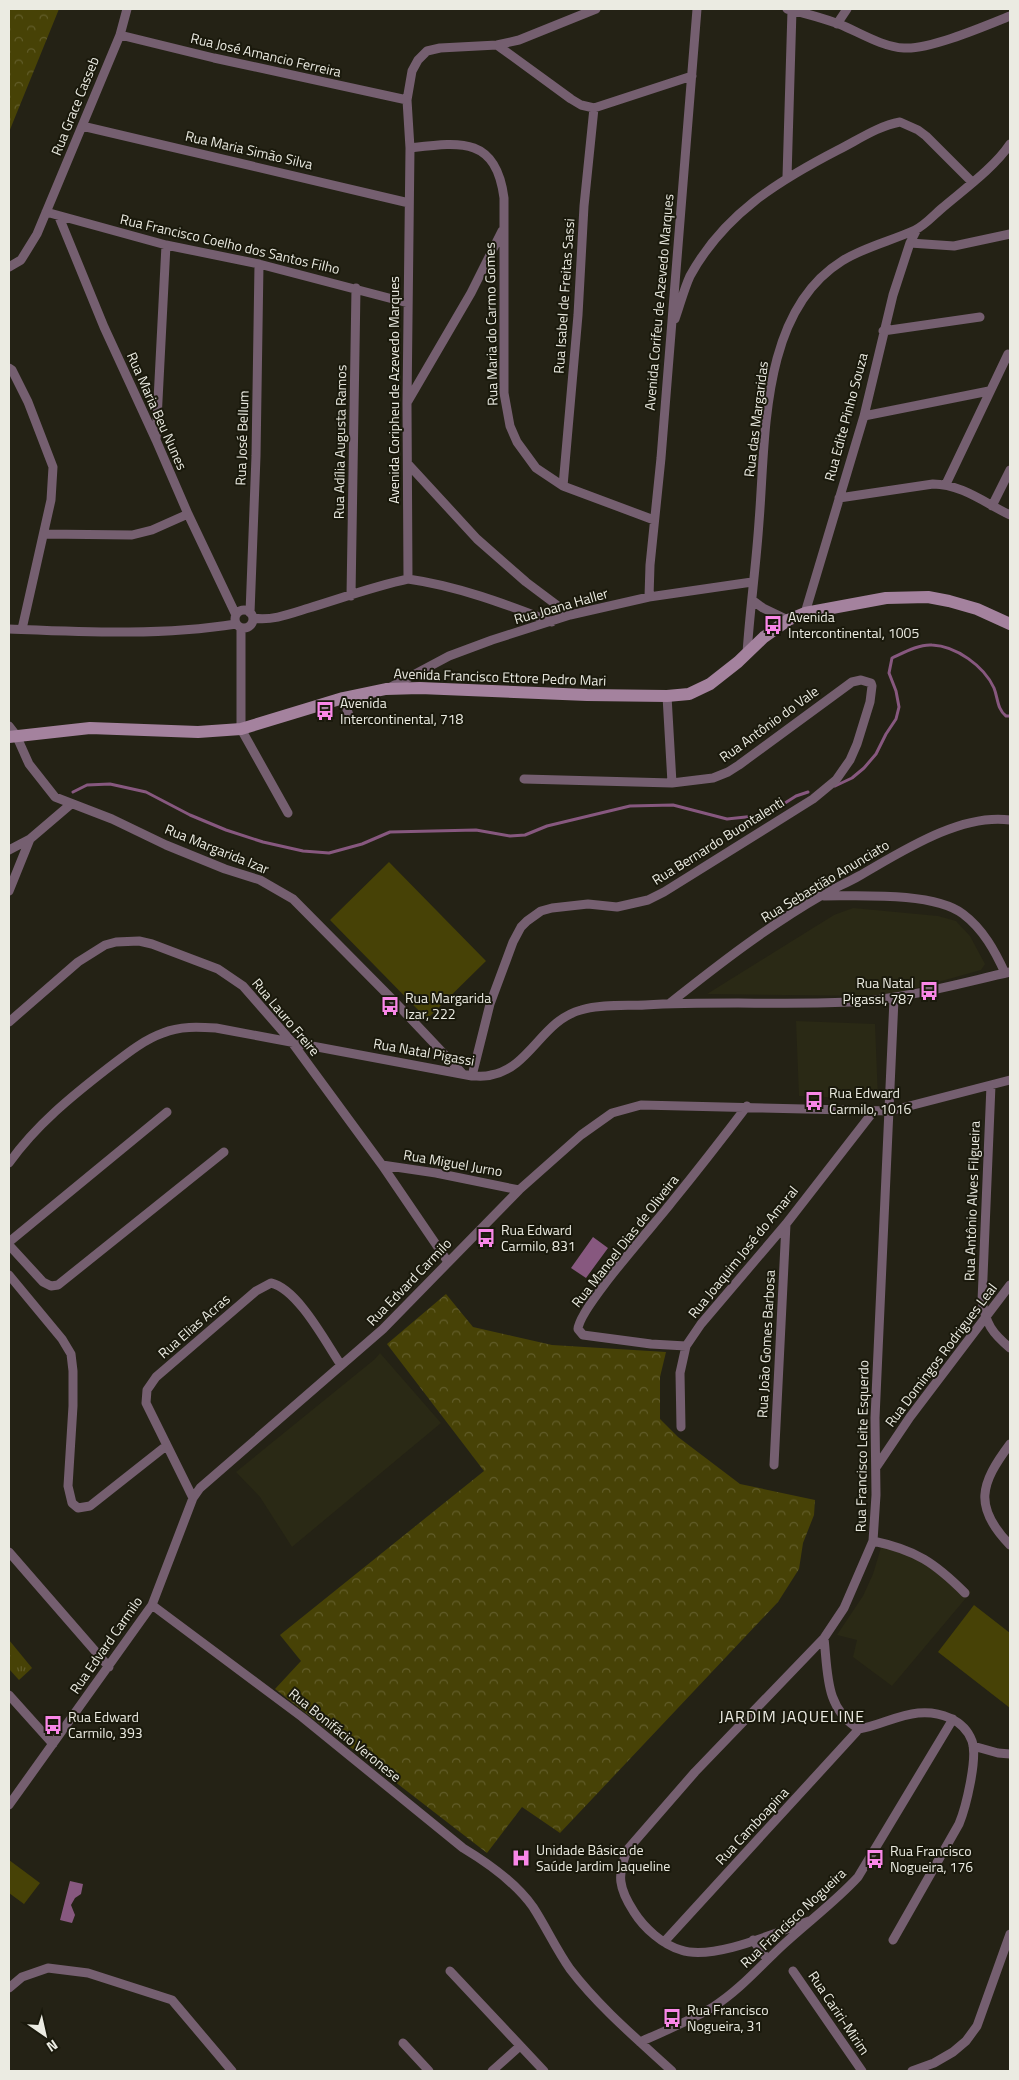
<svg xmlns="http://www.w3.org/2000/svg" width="1019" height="2080" font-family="'Titillium Web',sans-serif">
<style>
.built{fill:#2a2915}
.green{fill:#474206}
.forest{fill:url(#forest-crowns)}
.park{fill:url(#park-tufts)}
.water{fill:#87587f}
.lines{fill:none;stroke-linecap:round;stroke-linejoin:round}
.stream{stroke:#87587f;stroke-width:3}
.street{stroke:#755f70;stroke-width:9}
.secondary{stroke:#a4829e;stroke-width:12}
.labels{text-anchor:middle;stroke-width:4;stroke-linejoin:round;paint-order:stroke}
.street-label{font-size:14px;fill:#ebebe2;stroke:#1a190c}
.poi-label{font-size:14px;fill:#ebebe2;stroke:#1a190c;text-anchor:start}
.quarter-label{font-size:16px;letter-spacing:1px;fill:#ebebe2;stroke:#1a190c}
</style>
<defs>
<pattern id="forest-crowns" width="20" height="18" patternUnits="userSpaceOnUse" patternTransform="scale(1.25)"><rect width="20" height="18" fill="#474206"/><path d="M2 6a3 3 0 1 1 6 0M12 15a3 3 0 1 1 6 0" fill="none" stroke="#625d2a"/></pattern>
<pattern id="park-tufts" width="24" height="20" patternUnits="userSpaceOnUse" patternTransform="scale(1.25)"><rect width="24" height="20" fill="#474206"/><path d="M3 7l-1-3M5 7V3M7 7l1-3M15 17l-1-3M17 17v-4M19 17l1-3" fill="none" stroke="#625d2a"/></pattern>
</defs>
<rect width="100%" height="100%" fill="#242215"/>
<path class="built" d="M 853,908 L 938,916 L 956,921 L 970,936 L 985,964 L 981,970 L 902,992 L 878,996 L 707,994 L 834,915 Z
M 796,1021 L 875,1024 L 878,1099 L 799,1096 Z
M 380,1353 L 441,1423 L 292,1547 L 260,1497 L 236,1472 L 375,1359 Z
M 882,1544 L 901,1551 L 952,1577 L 971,1592 L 892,1686 L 853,1657 L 857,1640 L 837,1635 L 863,1596 L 873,1574 Z"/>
<path class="green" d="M 389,862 L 486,961 L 427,1019 L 330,920 Z
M 974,1605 L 1010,1633 L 1010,1708 L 938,1652 Z
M 9,1860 L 40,1883 L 24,1904 L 9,1893 Z"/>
<path class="forest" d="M 9,9 L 59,9 L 9,132 Z
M 446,1294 L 473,1327 L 552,1345 L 666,1352 L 660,1377 L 660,1419 L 678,1437 L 740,1484 L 815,1500 L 814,1515 L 803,1543 L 799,1569 L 778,1602 L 560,1833 L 522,1807 L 487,1853 L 275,1689 L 301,1661 L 280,1635 L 484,1471 L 387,1344 Z"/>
<path class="park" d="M 9,1640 L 32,1668 L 19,1680 L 9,1669 Z"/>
<path class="water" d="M 593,1237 L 608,1248 L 586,1278 L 571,1268 Z
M 70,1881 L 83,1884 L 81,1894 L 75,1898 L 71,1905 L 75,1915 L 72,1923 L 60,1920 Z"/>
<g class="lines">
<path class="stream" d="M 835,786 L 852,778 L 864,768 L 876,754 L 886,734 L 896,719 L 899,707 L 896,691 L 889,673 L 892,658 C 903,653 919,644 932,645 C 956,646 984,666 994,688 C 998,698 997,709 1006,716 L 1010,716
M 73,792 L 87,785 L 110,784 L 146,792 L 190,815 L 226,830 L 263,842 L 303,851 L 329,853 L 362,844 L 390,832 L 476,830 L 510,836 L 525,835 L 547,826 L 630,806 L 673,805 L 727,819 L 755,816 L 774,810 L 796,796 L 808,792"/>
<path class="street" d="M 787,9 C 804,13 822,18 839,24 C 859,32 882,47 904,48 C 929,50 985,26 1010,16
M 837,24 L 847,9
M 120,35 L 214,58 L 407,100
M 497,45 L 571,99 L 581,105 L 594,108 L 692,76
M 82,126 L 409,203
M 410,148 C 460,142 496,136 504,198 L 504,393 L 510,426 L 517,442 L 536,468 L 563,486 L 654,520
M 787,177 L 792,10
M 46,212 L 166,245 L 259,264 L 408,303
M 59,217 L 104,327 L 156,440 L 188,514 L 236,615
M 910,243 L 954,246 L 1010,234
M 9,267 L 21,260 L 37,234 L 120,35 L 127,9
M 675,319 C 680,305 684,289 690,276 C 724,214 778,181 838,150 C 858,140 878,126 900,122 L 918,130 L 926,136 L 972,182
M 883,331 L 980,317
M 9,368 L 12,370 L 28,402 L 53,467 L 51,500 L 22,629
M 408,401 L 471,293 L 502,231
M 864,416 L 989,391
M 156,439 L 166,245
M 408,464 L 477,539 L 526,582 L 570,615
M 946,484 L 1008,354
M 563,486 L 578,315 L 584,206 L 594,108
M 839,498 L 933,484 C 961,484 985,503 1010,515
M 992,506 L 1010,470
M 44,534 L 132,535 L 152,530 L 188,514
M 351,596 L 356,288
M 649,597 L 650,565 L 661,458 L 697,9
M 752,600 L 763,608 L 788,620
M235 619a9 9 0 1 1 18 0a9 9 0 1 1-18 0Z
M 250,613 L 256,456 L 259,264
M 805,613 L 864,416 L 893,295 L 910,243 L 917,229
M 253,618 C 272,621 290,614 309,608 C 342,598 375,586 408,579
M 552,622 C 505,604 458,586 408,579 L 407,404 L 410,148 L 407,100 L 412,71 L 418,60 L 427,51 L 440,48 L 497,45 L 519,40 L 596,9
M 241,628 L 241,729 L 288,813
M 9,629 C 84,632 161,636 236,624
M 747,653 C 750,609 756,566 759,522 C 766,437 760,312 842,261 C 864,247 891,241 915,230 C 924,226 933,216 941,209 C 963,190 994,168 1010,144
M 389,688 L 449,656 L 492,640 L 570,615 L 649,597 L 752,582
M 667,696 L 672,783
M 343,698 L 351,721
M 9,726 L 16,735 L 29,764 L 55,797 L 112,819 L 166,845 L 225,869 L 260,880 L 293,899 L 394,1001 L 463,1074
M 9,850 L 30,839 L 71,804
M 9,891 L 30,839
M 824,896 C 861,896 934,892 963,914 C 983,929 995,951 1005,973
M 670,1003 C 718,965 768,926 822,895 C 834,888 847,883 859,876 C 901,852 960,813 1010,820
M 9,1022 L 78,962 L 105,945 L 116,942 L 139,941 L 152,944 L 218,969 L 243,986 L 291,1041 L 382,1165 L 448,1262
M 472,1076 L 490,1004 L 513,942 L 521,927 L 527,921 L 541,911 L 552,908 L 588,904 L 617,907 L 648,900 L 664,892 L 813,799 L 836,780 L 850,760 L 857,744 L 870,702 L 872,686 L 871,683 L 861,680 L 852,682 L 739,765 L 728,772 L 713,778 L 672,783 L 524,779
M 991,1085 L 982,1301 C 986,1324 992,1333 1010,1348
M 9,1163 C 36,1125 72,1096 108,1068 C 125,1055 143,1040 163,1033 C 180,1026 198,1027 216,1028 L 472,1076 C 478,1076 485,1077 491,1075 C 530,1068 542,1020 581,1010 C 602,1004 625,1006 645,1005 C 714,1001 782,1005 850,1002 C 905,999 957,984 1010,972
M 382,1165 L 436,1173 L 519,1190
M 9,1242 L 167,1112
M 9,1245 L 43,1282 L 51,1286 L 58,1285 L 224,1152
M 9,1275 L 62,1339 L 71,1354 L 73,1371 L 73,1406 L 68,1486 L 72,1503 L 78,1508 L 90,1506 L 166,1446
M 686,1346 L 651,1344 L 583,1335 L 578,1329 C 579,1308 654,1225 671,1203 C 697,1171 722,1139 747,1106
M 681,1427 L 680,1373 L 686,1346 L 701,1324 L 786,1224 L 873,1112
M 1010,1444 C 980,1484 973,1507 1010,1545
M 774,1465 L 786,1224
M 877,1466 L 910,1417 L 1010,1285
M 193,1498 L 146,1403 L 147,1390 L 156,1377 L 256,1291 L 271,1283 C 298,1289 326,1343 341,1365
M 873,1541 C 916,1550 935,1563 965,1593
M 9,1552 L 109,1667
M 152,1605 L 302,1717 L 463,1848 C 488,1863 516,1883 533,1907 C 546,1927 556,1949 570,1969 C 599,2007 637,2039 672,2071
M 824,1638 C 828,1674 825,1709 859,1729 C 879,1726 897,1715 918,1713 C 939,1711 964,1719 972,1741 C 978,1758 966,1807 959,1824 L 893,1940
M 9,1695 L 53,1744
M 973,1746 L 998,1753 L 1010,1754
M 9,1805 L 152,1605 L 193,1498 L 200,1488 L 383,1329 L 519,1190 L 581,1135 L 612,1113 L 641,1105 L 890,1111 L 1010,1080
M 809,1921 C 777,1932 713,1961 681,1950 C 663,1945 644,1928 634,1912 C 619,1889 616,1875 628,1849 L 695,1772 L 824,1638 L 844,1608 L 873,1541 L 876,1495 L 875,1418 L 894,999
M 753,1940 L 767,1959
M 664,1942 L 859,1729
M 450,1971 L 544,2071
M 793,1971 L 862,2071
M 9,1988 L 22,1977 L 48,1968 L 88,1973 L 172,2000 L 232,2071
M 640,2042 C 664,2031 690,2021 713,2007 C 740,1990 761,1965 784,1944 C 809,1921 836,1901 858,1877 L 953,1719
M 403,2043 L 429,2071
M 492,2071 L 520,2046
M 912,2071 L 934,2063 L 953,2052 L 966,2041 L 977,2026 L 1010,1934"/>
<path class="secondary" d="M 9,737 L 90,728 L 198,732 L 241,729 L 343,698 L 386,689 L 420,688 L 587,695 L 667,696 L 689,694 L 710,684 L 738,662 L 764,637 L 788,620 L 805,613 L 886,598 L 928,597 L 949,601 L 977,609 L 1010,624"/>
</g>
<defs>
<g id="bus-bare" transform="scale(1.5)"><path d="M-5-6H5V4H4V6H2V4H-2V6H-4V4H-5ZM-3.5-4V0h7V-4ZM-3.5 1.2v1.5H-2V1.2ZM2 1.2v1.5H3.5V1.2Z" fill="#f987e8" stroke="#1a190c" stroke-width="2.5" paint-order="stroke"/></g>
<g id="hospital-bare" transform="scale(1.5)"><path d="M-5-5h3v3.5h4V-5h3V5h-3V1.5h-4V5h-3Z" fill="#f987e8" stroke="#1a190c" stroke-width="2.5" paint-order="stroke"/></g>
</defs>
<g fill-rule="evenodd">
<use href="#bus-bare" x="773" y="625"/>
<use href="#bus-bare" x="325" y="711"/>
<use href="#bus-bare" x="929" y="991"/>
<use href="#bus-bare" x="390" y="1006"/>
<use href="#bus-bare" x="814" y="1101"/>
<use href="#bus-bare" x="486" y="1238"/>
<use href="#bus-bare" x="53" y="1725"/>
<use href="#hospital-bare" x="521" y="1858"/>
<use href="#bus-bare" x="875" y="1859"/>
<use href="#bus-bare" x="672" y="2018"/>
</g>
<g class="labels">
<g class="street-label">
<text transform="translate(266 55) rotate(13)" y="5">Rua José Amancio Ferreira</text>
<text transform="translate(75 106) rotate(-68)" y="5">Rua Grace Casseb</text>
<text transform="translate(249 150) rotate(13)" y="5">Rua Maria Simão Silva</text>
<text transform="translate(230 244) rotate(13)" y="5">Rua Francisco Coelho dos Santos Filho</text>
<text transform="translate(564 296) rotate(-86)" y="5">Rua Isabel de Freitas Sassi</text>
<text transform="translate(659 302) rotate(-85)" y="5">Avenida Corifeu de Azevedo Marques</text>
<text transform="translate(491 324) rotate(-91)" y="5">Rua Maria do Carmo Gomes</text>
<text transform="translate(394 390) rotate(-90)" y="5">Avenida Coripheu de Azevedo Marques</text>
<text transform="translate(157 411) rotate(66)" y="5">Rua Maria Beu Nunes</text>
<text transform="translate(846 417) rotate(-75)" y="5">Rua Edite Pinho Souza</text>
<text transform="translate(756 419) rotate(-83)" y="5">Rua das Margaridas</text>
<text transform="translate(242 438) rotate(-88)" y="5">Rua José Bellum</text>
<text transform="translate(340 442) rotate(-89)" y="5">Rua Adília Augusta Ramos</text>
<text transform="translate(561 606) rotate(-16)" y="5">Rua Joana Haller</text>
<text transform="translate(500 677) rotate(2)" y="5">Avenida Francisco Ettore Pedro Mari</text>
<text transform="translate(769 724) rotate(-36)" y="5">Rua Antônio do Vale</text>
<text transform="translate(718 841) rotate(-32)" y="5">Rua Bernardo Buontalenti</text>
<text transform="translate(217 849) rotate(22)" y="5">Rua Margarida Izar</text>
<text transform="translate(825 881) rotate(-31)" y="5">Rua Sebastião Anunciato</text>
<text transform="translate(286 1017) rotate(50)" y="5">Rua Lauro Freire</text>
<text transform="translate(424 1052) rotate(10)" y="5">Rua Natal Pigassi</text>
<text transform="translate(453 1163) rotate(10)" y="5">Rua Miguel Jurno</text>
<text transform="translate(972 1201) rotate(-88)" y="5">Rua Antônio Alves Filgueira</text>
<text transform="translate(625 1241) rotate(-52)" y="5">Rua Manoel Dias de Oliveira</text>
<text transform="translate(743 1252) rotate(-51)" y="5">Rua Joaquim José do Amaral</text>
<text transform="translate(409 1282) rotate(-46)" y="5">Rua Edvard Carmilo</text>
<text transform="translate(194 1326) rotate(-41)" y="5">Rua Elias Acras</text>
<text transform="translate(766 1344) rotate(-87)" y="5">Rua João Gomes Barbosa</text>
<text transform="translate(941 1355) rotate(-53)" y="5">Rua Domingos Rodrigues Leal</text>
<text transform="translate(862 1446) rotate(-89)" y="5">Rua Francisco Leite Esquerdo</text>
<text transform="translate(106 1645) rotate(-55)" y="5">Rua Edvard Carmilo</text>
<text transform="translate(345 1735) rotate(39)" y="5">Rua Bonifácio Veronese</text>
<text transform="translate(752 1826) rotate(-47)" y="5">Rua Camboapina</text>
<text transform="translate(793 1918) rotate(-43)" y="5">Rua Francisco Nogueira</text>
<text transform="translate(839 2013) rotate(56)" y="5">Rua Cariri-Mirim</text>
</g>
<g class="poi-label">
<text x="788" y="622">Avenida<tspan x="788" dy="16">Intercontinental, 1005</tspan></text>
<text x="340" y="708">Avenida<tspan x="340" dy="16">Intercontinental, 718</tspan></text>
<text x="914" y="988" text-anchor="end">Rua Natal<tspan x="914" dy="16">Pigassi, 787</tspan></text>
<text x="405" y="1003">Rua Margarida<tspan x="405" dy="16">Izar, 222</tspan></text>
<text x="829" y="1098">Rua Edward<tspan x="829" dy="16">Carmilo, 1016</tspan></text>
<text x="501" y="1235">Rua Edward<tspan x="501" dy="16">Carmilo, 831</tspan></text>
<text x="68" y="1722">Rua Edward<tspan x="68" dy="16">Carmilo, 393</tspan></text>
<text x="536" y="1855">Unidade Básica de<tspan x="536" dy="16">Saúde Jardim Jaqueline</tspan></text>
<text x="890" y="1856">Rua Francisco<tspan x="890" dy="16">Nogueira, 176</tspan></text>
<text x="687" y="2015">Rua Francisco<tspan x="687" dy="16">Nogueira, 31</tspan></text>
</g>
<g class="quarter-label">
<text x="792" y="1722">JARDIM JAQUELINE</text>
</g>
</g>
<rect width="1019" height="2080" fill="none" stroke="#ebebe2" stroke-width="20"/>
<g transform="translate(45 2035) rotate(146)" stroke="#1a190c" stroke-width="4" paint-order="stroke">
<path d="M0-4L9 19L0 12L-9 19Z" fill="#ebebe2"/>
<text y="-8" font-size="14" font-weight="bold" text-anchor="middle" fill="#ebebe2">N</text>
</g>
</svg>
